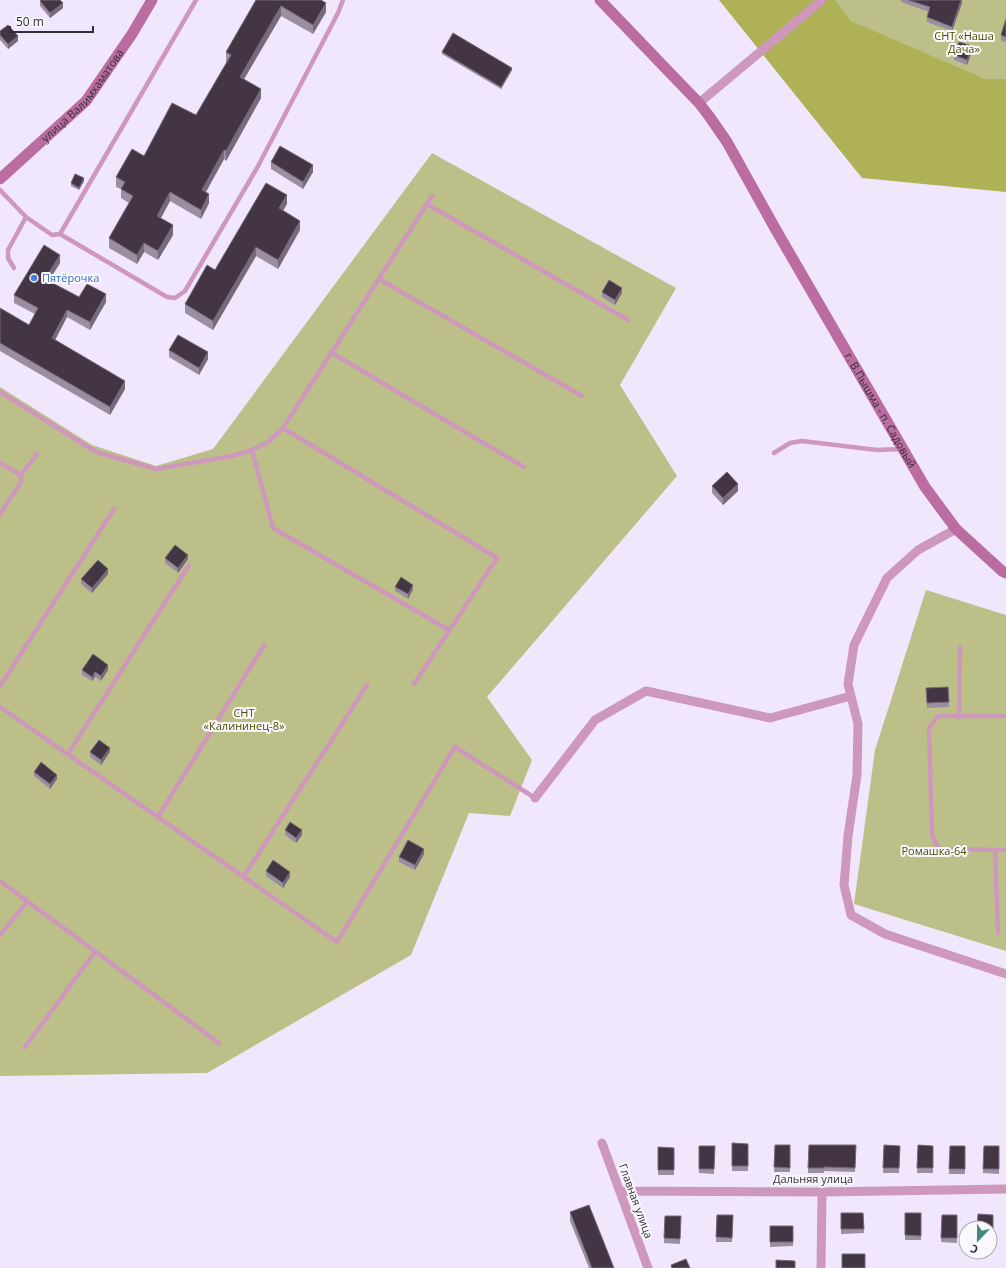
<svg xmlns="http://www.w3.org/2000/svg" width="1006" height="1268" font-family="'Open Sans',sans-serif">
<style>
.green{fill:#bdbf88}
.forest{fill:#aeb156}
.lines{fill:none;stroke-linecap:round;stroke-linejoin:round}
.service{stroke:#cd98bb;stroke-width:4.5}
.minor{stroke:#cd98bb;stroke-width:9}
.secondary{stroke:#bb6da2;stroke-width:11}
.wall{fill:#9a8ea0}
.shaded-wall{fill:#776a7a}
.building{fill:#433543;stroke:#776a7a}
.shop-dot{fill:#3f7fe0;stroke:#faf8fc;stroke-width:1.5}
.labels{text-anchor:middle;stroke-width:4;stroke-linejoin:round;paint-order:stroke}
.park-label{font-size:11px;fill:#4b4c01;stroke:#faf8fc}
.street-label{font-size:11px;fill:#322f37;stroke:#faf8fc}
.shop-label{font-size:11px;fill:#366cbe;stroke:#faf8fc;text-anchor:start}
</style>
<rect width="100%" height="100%" fill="#f1e7fc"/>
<path class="green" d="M 815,0 L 1006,0 L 1006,106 L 842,35 Z
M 432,153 L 676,288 L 620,385 L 677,476 L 487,697 L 532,760 L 510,816 L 469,813 L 411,955 L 207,1073 L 0,1076 L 0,387 L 92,445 L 156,466 L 213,449 Z
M 926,590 L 1006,615 L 1006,951 L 854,904 L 875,750 Z"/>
<path class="forest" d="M 719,0 L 835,0 L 851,21 L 985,79 L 1006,79 L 1006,192 L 862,178 Z"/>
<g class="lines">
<path class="service" d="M 0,190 L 26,217 L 52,235 L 60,234 L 167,297 L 175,298 L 185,291 L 257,168 L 338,13 L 343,0
M 427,204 L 628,320
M 60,234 L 196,0
M 14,268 L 8,258 L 8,250 L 26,217
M 379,279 L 582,396
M 332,353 L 524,467
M 0,392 L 96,452 L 156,469 L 232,456 L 252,450 L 268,442 L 283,428 L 432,196
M 283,428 L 497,558 L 414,684
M 252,450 L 273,528 L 449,630
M 774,453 L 790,443 L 802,441 L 877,450 L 902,449
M 0,463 L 21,475
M 0,514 L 21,482 L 21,475 L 37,454
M 0,686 L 114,509
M 0,707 L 337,942 L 455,747 L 535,798
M 1006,716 L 938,716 L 929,728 L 932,835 L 939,849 L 1006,850
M 959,717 L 960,647
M 68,754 L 189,565
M 158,817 L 264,645
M 995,850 L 998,933
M 244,876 L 367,685
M 0,881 L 219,1043
M 0,935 L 27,902
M 25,1047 L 95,952"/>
<path class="minor" d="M 699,103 L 822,0
M 956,529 L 918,550 L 887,578 L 854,645 L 848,684 L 858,724 L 857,775 L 848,836 L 844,885 L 851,915 L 885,934 L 1006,974
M 535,798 L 595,720 L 646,691 L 770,718 L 851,696
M 602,1143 L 648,1268
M 620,1191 L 822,1192 L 1006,1189
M 821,1268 L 822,1192"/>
<g class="secondary">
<path id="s1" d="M 600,0 L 672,75 L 699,103 L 709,116 L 727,142 L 776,230 L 925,487 L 956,529 L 1002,571 L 1006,573"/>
<path id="s2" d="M 0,179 L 86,101 L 132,34 L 152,0"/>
</g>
</g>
<path class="wall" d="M 256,0 L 326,12 L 313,34 L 281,16 L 244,79 L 261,98 L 226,161 L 224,159 L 206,192 L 209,203 L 201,219 L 170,201 L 161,218 L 173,235 L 158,260 L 144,252 L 137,264 L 109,248 L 109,238 L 129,203 L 121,198 L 121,189 L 116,187 L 116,177 L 196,115 L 227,62 L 226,62 L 226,52 Z
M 901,0 L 962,0 L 962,3 L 952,31 L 927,22 L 927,17 L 929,12 L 901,2 Z
M 40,1 L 63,8 L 50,18 L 40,6 Z
M 1006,19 L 1006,42 L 1001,41 L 1001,35 Z
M 0,31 L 18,41 L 8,49 L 0,40 Z
M 972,51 L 967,65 L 954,60 L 954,55 Z
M 442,52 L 512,70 L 501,89 L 442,54 Z
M 271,162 L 313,172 L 303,189 L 271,169 Z
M 84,181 L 79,190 L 71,186 L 71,183 Z
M 287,204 L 283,211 L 300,230 L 278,269 L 256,256 L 213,330 L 185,313 L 185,304 L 215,270 Z
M 60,263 L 49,281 L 79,297 L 106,302 L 90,330 L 67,317 L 55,340 L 125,389 L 110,415 L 0,351 L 0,308 L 29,325 L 35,314 L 14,303 L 14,295 Z
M 602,292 L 622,293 L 615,305 L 602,297 Z
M 169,350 L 208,359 L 199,375 L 169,357 Z
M 712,486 L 738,491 L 723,505 L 712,493 Z
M 165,558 L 188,559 L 178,573 L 165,563 Z
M 108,574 L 92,593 L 81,584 L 81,579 Z
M 395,587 L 413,589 L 408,599 L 395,591 Z
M 82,670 L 108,670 L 101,681 L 95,677 L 92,681 L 82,675 Z
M 926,693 L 949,702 L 949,707 L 927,708 Z
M 90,752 L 110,752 L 101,765 L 90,757 Z
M 34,772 L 57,779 L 50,789 L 34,776 Z
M 285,830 L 302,835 L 296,843 L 285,835 Z
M 424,854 L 415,870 L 399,862 L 399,857 Z
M 266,871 L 290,877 L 283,888 L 266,876 Z
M 732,1143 L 748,1144 L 748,1171 L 732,1171 Z
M 775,1145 L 790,1145 L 790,1172 L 774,1172 Z
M 809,1145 L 856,1145 L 855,1172 L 824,1171 L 824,1173 L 808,1173 Z
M 884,1145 L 900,1146 L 899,1173 L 883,1173 Z
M 918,1145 L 933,1146 L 933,1173 L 917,1173 Z
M 699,1146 L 715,1146 L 714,1174 L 699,1173 Z
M 950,1146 L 965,1146 L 965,1174 L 949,1174 Z
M 984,1146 L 999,1146 L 999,1174 L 983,1173 Z
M 658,1147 L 674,1148 L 674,1175 L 658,1175 Z
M 570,1212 L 614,1268 L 589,1268 L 570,1221 Z
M 841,1213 L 863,1213 L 864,1233 L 841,1234 Z
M 905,1213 L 921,1213 L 921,1240 L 905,1240 Z
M 717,1215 L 733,1215 L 732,1242 L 716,1242 Z
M 942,1215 L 957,1215 L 957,1243 L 941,1242 Z
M 993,1215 L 993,1242 L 990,1242 L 990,1228 Z
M 665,1216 L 681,1216 L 680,1244 L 664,1243 Z
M 770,1226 L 793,1226 L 793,1246 L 770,1247 Z"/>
<path class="shaded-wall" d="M 961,0 L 962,0 L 962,3 L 952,31 L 952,27 Z
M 63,3 L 63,8 L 50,18 L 50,13 Z
M 326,3 L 326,12 L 313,34 L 313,25 Z
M 281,6 L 281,16 L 240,86 L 240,77 Z
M 18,36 L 18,41 L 8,49 L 8,44 Z
M 972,46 L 972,51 L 967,65 L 967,60 Z
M 512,68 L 512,70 L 501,89 L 501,87 Z
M 261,89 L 261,98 L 226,161 L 226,151 Z
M 224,150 L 224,159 L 202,199 L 202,190 Z
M 313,165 L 313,172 L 303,189 L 303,182 Z
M 84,178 L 84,181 L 79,190 L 79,188 Z
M 170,192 L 170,201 L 157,225 L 157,216 Z
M 209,194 L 209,203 L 201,219 L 201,210 Z
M 287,195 L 287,204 L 279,217 L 279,208 Z
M 300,221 L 300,230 L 278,269 L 278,260 Z
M 173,225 L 173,235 L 158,260 L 158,251 Z
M 144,243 L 144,252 L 137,264 L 137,255 Z
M 256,247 L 256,256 L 213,330 L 213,321 Z
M 60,255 L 60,263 L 45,286 L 45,279 Z
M 622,288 L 622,293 L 615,305 L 615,300 Z
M 106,294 L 106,302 L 90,330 L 90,322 Z
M 67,310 L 67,317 L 52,346 L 52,338 Z
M 208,352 L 208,359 L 199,375 L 199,368 Z
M 125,381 L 125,389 L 110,415 L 110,407 Z
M 738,484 L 738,491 L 723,505 L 723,498 Z
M 188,555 L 188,559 L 178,573 L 178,568 Z
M 108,569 L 108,574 L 92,593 L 92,588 Z
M 413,585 L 413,589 L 408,599 L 408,594 Z
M 108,665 L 108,670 L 101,681 L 101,676 Z
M 95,672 L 95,677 L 92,681 L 92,677 Z
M 110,748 L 110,752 L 101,765 L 101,760 Z
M 57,775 L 57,779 L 50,789 L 50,784 Z
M 302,830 L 302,835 L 296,843 L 296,838 Z
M 424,849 L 424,854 L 415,870 L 415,865 Z
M 290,872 L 290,877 L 283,888 L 283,883 Z"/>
<path class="building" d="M 41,0 L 60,0 L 63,3 L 50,13 L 40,1 Z
M 256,0 L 321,0 L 326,3 L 313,25 L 281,6 L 240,77 L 261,89 L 226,151 L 224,150 L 202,190 L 209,194 L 201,210 L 170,192 L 157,216 L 173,225 L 158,251 L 144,243 L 137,255 L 109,238 L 133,196 L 121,189 L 125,182 L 116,177 L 132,149 L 144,156 L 172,103 L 196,115 L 231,55 L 226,52 Z
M 908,0 L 961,0 L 952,27 L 927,17 L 930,7 Z
M 1006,19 L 1006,37 L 1001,35 Z
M 8,25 L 18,36 L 8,44 L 0,35 L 0,31 Z
M 453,33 L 512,68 L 501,87 L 442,52 Z
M 959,42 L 972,46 L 967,60 L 954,55 Z
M 280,146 L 313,165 L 303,182 L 271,162 Z
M 75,174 L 84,178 L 79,188 L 71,183 Z
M 266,183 L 287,195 L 279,208 L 300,221 L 278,260 L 256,247 L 213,321 L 185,304 L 207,265 L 215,270 Z
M 44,245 L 60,255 L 45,279 L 79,297 L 87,284 L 106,294 L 90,322 L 67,310 L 52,338 L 125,381 L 110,407 L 0,343 L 0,308 L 29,325 L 38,308 L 14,295 Z
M 609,280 L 622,288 L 615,300 L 602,292 Z
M 178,335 L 208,352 L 199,368 L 169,350 Z
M 727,472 L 738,484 L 723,498 L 712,486 Z
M 175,545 L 188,555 L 178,568 L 165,558 Z
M 98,560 L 108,569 L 92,588 L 81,579 Z
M 401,577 L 413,585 L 408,594 L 395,587 Z
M 93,654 L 108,665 L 101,676 L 95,672 L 92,677 L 82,670 Z
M 948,687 L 949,702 L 927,703 L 926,688 Z
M 99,740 L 110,748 L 101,760 L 90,752 Z
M 41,762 L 57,775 L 50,784 L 34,772 Z
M 290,822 L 302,830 L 296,838 L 285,830 Z
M 408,840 L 424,849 L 415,865 L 399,857 Z
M 273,860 L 290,872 L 283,883 L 266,871 Z
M 732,1143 L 748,1144 L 748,1166 L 732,1166 Z
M 775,1145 L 790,1145 L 790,1168 L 774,1167 Z
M 809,1145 L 856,1145 L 855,1168 L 824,1167 L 824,1168 L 808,1168 Z
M 884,1145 L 900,1146 L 899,1168 L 883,1168 Z
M 918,1145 L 933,1146 L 933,1168 L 917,1168 Z
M 699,1146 L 715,1146 L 714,1169 L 699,1169 Z
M 950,1146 L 965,1146 L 965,1169 L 949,1169 Z
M 984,1146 L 999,1146 L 999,1169 L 983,1169 Z
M 658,1147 L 674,1148 L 674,1170 L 658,1170 Z
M 589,1205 L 614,1268 L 592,1268 L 570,1212 Z
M 841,1213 L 863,1213 L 864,1229 L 841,1229 Z
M 905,1213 L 921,1213 L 921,1236 L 905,1235 Z
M 978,1214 L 993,1215 L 993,1238 L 990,1238 L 990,1228 L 977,1228 Z
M 717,1215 L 733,1215 L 732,1238 L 716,1237 Z
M 942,1215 L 957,1215 L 957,1238 L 941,1238 Z
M 665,1216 L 681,1216 L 680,1239 L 664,1238 Z
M 770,1226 L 793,1226 L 793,1242 L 770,1242 Z
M 842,1254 L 865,1254 L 865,1268 L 842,1268 Z
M 686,1259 L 690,1268 L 672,1268 L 671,1265 Z
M 776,1260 L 795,1261 L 795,1268 L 776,1268 Z"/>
<circle class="shop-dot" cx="34" cy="278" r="4"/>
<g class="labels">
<g class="park-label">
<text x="964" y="40">СНТ «Наша<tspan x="964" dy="13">Дача»</tspan></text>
<text x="244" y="717">СНТ<tspan x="244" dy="13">«Калининец-8»</tspan></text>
<text x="934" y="855">Ромашка-64</text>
</g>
<g class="street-label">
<text dy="4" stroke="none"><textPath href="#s2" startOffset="118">улица Валимхаматова</textPath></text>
<text dy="4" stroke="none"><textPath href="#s1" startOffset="500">г. В.Пышма - п. Садовый</textPath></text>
<text x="813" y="1183">Дальняя улица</text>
<text transform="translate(636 1201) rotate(70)" y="4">Главная улица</text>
</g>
<g class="shop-label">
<text x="42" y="282">Пятёрочка</text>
</g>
</g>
<g transform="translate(978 1240) rotate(202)"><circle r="19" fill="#faf8fc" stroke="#aaa8ad"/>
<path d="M0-3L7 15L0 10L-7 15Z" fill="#42877d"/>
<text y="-6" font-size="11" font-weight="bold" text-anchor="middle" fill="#322f37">С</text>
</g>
<path d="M10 26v6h83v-6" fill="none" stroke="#322f37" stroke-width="2"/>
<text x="16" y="26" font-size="12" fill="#322f37" stroke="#faf8fc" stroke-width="3" paint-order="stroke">50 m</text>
</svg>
